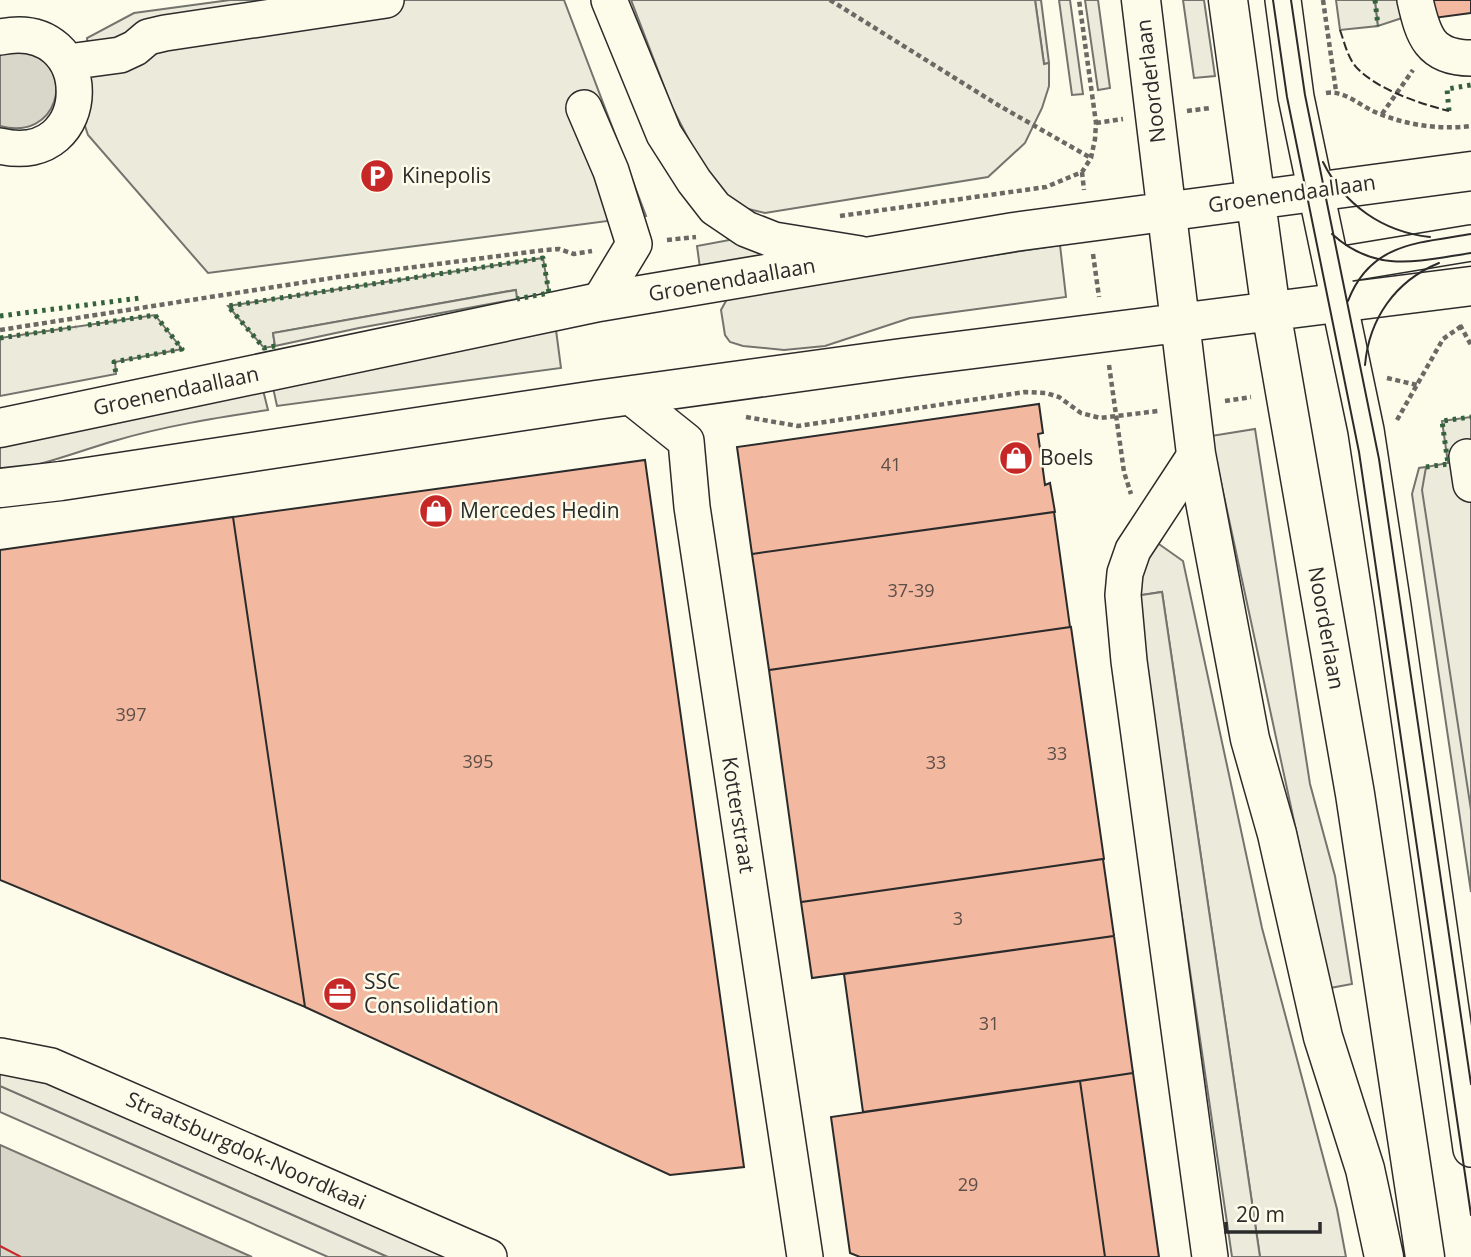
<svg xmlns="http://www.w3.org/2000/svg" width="1471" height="1257" font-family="'Open Sans',sans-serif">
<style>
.green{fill:#ecebdb;stroke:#74746e;stroke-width:2}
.parking{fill:#eceadb;stroke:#74746e;stroke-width:2}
.water{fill:#d8d7c9;stroke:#74746e;stroke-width:2}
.building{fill:#f2b8a0;stroke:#2b2b2b;stroke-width:2}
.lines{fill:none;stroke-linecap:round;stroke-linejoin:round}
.minor-casing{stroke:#2b2b2b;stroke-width:38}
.major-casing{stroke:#2b2b2b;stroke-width:41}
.path{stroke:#6a6964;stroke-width:4.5;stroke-dasharray:5 3.5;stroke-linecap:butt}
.minor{stroke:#fdfbea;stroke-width:35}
.major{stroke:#fdfbea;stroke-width:38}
.tram{stroke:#2b2b2b;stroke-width:2}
.hedge{stroke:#34623c;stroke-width:5;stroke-dasharray:3.5 5;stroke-linecap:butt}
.fence{stroke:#2b2b2b;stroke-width:2;stroke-dasharray:9 3.5;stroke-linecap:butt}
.power{stroke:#c62828;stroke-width:2;stroke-dasharray:24 5 3.5 5;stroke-linecap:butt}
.labels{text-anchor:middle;stroke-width:5;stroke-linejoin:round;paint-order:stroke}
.number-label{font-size:18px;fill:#5d4e48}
.street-label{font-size:21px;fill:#2b2b2b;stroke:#fdfbea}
.poi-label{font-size:21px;fill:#2b2b2b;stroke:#fdfbea;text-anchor:start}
</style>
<rect width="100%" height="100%" fill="#fdfbea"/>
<path class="green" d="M 1035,0 L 1041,0 L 1049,63 L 1044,64 Z
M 1059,0 L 1070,0 L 1083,94 L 1072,95 Z
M 1085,0 L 1098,0 L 1110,88 L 1098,90 Z
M 1183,0 L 1204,0 L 1215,76 L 1194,78 Z
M 1336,0 L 1375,0 L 1378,26 L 1340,30 Z
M 740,238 L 775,254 L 700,268 L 697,246 Z
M 1060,245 L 1066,297 L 910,318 L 825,346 L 784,350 L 743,346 L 730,342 L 725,335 L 721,310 L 727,299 L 737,295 Z
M 543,258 L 549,293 L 517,299 L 515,290 L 273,333 L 275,346 L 264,348 L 228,306 Z
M 155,315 L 182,349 L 115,362 L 116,374 L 0,396 L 0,338 Z
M 556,330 L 561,368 L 277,406 L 272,383 Z
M 262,386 L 268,410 C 216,418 164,426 114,441 C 76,452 40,467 0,472 L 0,447 Z
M 1255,429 L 1310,784 L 1335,876 L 1352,984 L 1330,988 L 1211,436 Z
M 1426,467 L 1471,798 L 1471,892 L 1412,494 L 1419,468 Z
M 1156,542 L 1183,561 L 1262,928 L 1337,1209 L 1346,1257 L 1260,1257 L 1162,592 L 1135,596 L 1136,573 Z
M 0,1086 L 388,1257 L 328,1257 L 0,1112 Z"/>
<path class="parking" d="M 230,0 L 564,0 L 646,216 L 208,273 L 88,135 L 84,123 L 84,109 L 91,76 L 87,38 L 134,13 Z
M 631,0 L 1035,0 L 1044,64 L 1049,63 L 1049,86 L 1042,108 L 1025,143 L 988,177 L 765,213 L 736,206 L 708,177 L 672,107 Z
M 1375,0 L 1400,0 L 1402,18 L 1378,26 Z
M 516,290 L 517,299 L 359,328 L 275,346 L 273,333 Z
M 1471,417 L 1471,810 L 1422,490 L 1426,467 L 1448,463 L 1442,421 Z
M 1162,592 L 1260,1257 L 1232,1257 L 1135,596 Z
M 0,1070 L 45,1081 L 448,1257 L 388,1257 L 0,1086 Z"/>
<path class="water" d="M 4,53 C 12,53 23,51 31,54 C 76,69 58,142 0,126 L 0,55 Z
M 0,1145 L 252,1257 L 0,1257 Z"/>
<path class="building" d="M 1431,0 L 1471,0 L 1471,13 L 1434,18 Z
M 1039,404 L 1043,433 L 1038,434 L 1045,485 L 1050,483 L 1055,512 L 752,554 L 737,447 Z
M 645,460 L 744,1167 L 670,1175 L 305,1007 L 233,517 Z
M 1054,512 L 1070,627 L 769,670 L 752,554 Z
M 233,517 L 305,1007 L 0,880 L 0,550 Z
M 1071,627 L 1104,859 L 801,902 L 769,670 Z
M 1103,859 L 1114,936 L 812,978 L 801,902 Z
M 1114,936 L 1133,1073 L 863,1112 L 844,974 Z
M 1133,1073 L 1159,1257 L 1105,1257 L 1080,1081 Z
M 1080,1081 L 1105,1257 L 860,1257 L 850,1253 L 831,1117 Z"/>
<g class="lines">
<g class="minor-casing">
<path id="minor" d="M 609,0 L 664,134 L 694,181 L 715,208 L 746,229 L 774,240 L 860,254
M 1283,0 L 1296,97 L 1366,430 L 1393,606 L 1471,1149
M 1415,0 C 1423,36 1430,58 1471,58
M 0,37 C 100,16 98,169 0,146
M 68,62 L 120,55 L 135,48 L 148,37 L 165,33 L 386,0
M 584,108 L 611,171 L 634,244 L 599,302
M 1332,266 L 1471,243
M 631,397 L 686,441 L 692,507 L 805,1257
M 1196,454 L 1133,550 L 1125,573 L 1123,595 L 1129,661 L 1210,1257
M 1467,457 L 1471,484
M 0,1056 L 51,1066 L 489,1257"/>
</g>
<g class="major-casing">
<path id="major" d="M 1141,0 L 1196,454 L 1250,739 L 1277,834 L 1323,1037 L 1365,1169 L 1384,1257
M 1228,0 L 1271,311 L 1355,794 L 1425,1257
M 0,428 L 599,302 L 1014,232 L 1471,171
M 0,488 L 61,481 L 596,400 L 902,358 L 1471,286"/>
</g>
<path class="path" d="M 830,0 L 998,105 L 1091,158
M 1323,0 L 1336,91
M 1326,93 C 1344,90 1359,105 1375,112 C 1405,125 1439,130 1471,126
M 1187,111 L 1210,108
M 1382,114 L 1413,70
M 1096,123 L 1123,119
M 1082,172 L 1084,190
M 840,216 L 1046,187 L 1082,172 L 1091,158 L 1095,139 L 1096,123 L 1079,0
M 667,240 L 696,237
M 1093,254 L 1099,297
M 1460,325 L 1471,345
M 0,330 L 338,277 L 545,250 L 559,249 L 574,254 L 592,251
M 1109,365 L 1124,472 L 1131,494
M 1387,378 L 1417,385
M 1225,401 L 1251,397
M 746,417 L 798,426 L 1025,392 L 1046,393 L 1059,397 L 1081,413 L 1100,418 L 1158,411
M 1397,420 L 1443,339 L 1463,325"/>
<use href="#minor" class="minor"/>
<use href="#major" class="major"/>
<path class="tram" d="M 1273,0 L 1287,97 L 1359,452 L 1471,1215
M 1291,0 L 1305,95 L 1379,459 L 1471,1084
M 1323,162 C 1344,205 1383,232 1430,237
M 1332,234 C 1376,274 1418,261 1471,253
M 1348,301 C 1370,243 1418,243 1471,234
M 1365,365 C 1369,319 1395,281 1439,263"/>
<path class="hedge" d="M 1375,0 L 1378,26
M 1449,111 L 1447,89 L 1471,85
M 0,316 L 140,298
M 88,325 L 155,315 L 182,349 L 114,362 L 116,374
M 0,338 L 76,327
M 275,346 L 264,348 L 228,306 L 543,258 L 549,293 L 517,299
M 1426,467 L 1448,464 L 1442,421 L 1471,417"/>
<path class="fence" d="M 1340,30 C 1345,44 1348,60 1359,70 C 1381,91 1421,104 1449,111"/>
<path class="power" d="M 0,1246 L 21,1257"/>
</g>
<defs>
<g id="parking-disc" transform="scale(1.75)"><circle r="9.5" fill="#c62828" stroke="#fdfbea"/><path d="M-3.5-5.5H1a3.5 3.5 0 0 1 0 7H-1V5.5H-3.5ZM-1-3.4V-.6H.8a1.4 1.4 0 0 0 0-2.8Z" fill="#fff"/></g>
<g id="shop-disc" transform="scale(1.75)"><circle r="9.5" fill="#c62828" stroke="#fdfbea"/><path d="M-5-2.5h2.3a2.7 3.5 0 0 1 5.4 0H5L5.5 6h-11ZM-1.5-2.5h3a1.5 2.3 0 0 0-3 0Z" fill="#fff"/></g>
<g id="office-disc" transform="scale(1.75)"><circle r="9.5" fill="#c62828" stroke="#fdfbea"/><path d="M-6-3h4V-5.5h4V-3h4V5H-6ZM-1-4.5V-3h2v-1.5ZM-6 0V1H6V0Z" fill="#fff"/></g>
</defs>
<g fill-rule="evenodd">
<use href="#parking-disc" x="377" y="176"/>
<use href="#shop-disc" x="1016" y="458"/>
<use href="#shop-disc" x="436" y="511"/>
<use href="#office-disc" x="340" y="994"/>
</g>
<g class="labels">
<g class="number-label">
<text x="891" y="471">41</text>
<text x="911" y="597">37-39</text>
<text x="131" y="721">397</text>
<text x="1057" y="760">33</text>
<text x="478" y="768">395</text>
<text x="936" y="769">33</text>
<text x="958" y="925">3</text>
<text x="989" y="1030">31</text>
<text x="968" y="1191">29</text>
</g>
<g class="street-label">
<text transform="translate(1151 81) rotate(-97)" y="7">Noorderlaan</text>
<text transform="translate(1292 194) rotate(-8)" y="7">Groenendaallaan</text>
<text transform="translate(732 280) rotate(-10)" y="7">Groenendaallaan</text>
<text transform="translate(176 391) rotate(-12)" y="7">Groenendaallaan</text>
<text transform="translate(1326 628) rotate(80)" y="7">Noorderlaan</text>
<text transform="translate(738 815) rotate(81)" y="7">Kotterstraat</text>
<text transform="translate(246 1151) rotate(24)" y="7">Straatsburgdok-Noordkaai</text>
</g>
<g class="poi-label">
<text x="402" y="183">Kinepolis</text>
<text x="1040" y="465">Boels</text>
<text x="460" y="518">Mercedes Hedin</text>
<text x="364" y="989">SSC<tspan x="364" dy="24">Consolidation</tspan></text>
</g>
</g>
<path d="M1226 1222v10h94v-10" fill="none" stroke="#2b2b2b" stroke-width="3.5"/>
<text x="1236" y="1222" font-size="21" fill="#2b2b2b" stroke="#fdfbea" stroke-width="5" paint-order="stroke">20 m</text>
</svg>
